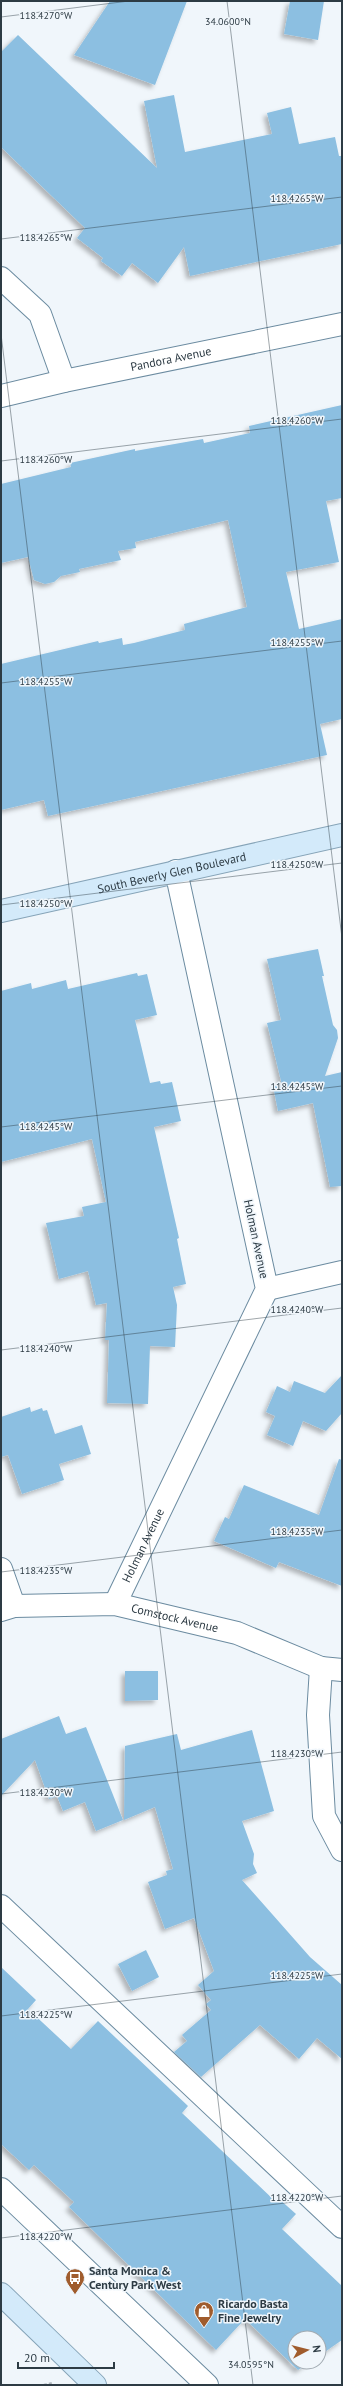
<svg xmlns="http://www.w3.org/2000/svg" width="343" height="2386" font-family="'PT Sans',sans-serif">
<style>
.building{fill:#8cbfe1;filter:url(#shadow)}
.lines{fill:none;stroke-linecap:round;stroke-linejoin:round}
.minor-casing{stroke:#6b8ba0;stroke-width:24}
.major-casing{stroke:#86a4b8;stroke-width:24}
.path{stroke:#aeb6bd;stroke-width:2.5;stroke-dasharray:3 2;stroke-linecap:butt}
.minor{stroke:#fff;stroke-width:22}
.major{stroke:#d3eafa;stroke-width:22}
.ticks{fill:none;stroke:#2d3b44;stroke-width:1;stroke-opacity:0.45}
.labels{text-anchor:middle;stroke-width:3;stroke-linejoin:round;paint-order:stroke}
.street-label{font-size:12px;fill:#2d3b44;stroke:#f0f6fb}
.poi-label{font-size:12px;font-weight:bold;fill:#2d3b44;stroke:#f0f6fb;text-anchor:start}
.ticks-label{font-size:10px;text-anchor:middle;fill:#2d3b44;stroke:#f0f6fb;stroke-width:3;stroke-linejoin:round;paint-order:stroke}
</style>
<defs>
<filter id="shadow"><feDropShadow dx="-3.5" dy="3.5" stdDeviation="2" flood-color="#0004"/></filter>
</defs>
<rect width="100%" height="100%" fill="#f0f6fb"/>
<path class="building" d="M 110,1 L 187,1 L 155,85 L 74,55 Z
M 290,1 L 324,1 L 318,40 L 284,34 Z
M 18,35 L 157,168 L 144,101 L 174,95 L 185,152 L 272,134 L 267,113 L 291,107 L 299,144 L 335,137 L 339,156 L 342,156 L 342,244 L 190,276 L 184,247 L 158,283 L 132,263 L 122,276 L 101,261 L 103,258 L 77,238 L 85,228 L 1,147 L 1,52 Z
M 342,405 L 342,498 L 326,501 L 339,562 L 286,572 L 299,629 L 342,619 L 342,719 L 320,724 L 327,755 L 48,816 L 44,800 L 1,810 L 1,664 L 98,641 L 99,643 L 122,638 L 123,645 L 134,643 L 185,630 L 184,624 L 247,607 L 228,520 L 135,542 L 136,548 L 118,551 L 121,560 L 79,569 L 80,572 L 61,576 L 54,582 L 45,584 L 34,580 L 28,557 L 1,563 L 1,484 L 71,467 L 70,463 L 135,449 L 135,451 L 203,439 L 204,443 L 250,433 L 249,426 Z
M 318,949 L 324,976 L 322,976 L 333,1025 L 337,1030 L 338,1038 L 325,1076 L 342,1072 L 342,1186 L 330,1187 L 313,1103 L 278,1111 L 273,1086 L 282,1085 L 267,1023 L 281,1020 L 267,959 Z
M 137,973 L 138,976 L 147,974 L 157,1015 L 135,1020 L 150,1083 L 160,1081 L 161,1084 L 172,1082 L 181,1121 L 154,1127 L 179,1238 L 177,1239 L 186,1284 L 173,1287 L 177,1305 L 175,1347 L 150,1346 L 148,1404 L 107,1403 L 109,1340 L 105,1340 L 107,1303 L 96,1305 L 88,1271 L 59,1279 L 46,1223 L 84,1216 L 82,1207 L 106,1202 L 92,1139 L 1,1162 L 1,991 L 31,983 L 32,989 L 66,980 L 68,989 Z
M 342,1375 L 342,1413 L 326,1431 L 303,1421 L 293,1446 L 267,1435 L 275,1416 L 266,1412 L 277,1386 L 290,1392 L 294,1381 L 325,1393 Z
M 30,1407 L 31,1412 L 42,1408 L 43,1411 L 47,1410 L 55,1434 L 82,1425 L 91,1454 L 59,1464 L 64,1480 L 22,1494 L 8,1455 L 1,1457 L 1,1417 Z
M 339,1459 L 342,1460 L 342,1586 L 279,1562 L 276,1568 L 214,1541 L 225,1517 L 229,1519 L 244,1485 L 319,1515 Z
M 125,1671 L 158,1671 L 158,1700 L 125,1701 Z
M 59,1716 L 66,1734 L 86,1727 L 123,1820 L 96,1831 L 85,1802 L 63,1811 L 57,1796 L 49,1799 L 35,1760 L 1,1796 L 1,1739 Z
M 252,1730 L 274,1811 L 242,1821 L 254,1854 L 253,1864 L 257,1873 L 242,1880 L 310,1957 L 342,1985 L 342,2059 L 317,2038 L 299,2059 L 260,2025 L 201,2077 L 174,2052 L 187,2041 L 182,2035 L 211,2010 L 206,2004 L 211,2000 L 198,1985 L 214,1971 L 194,1918 L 165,1929 L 148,1882 L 167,1875 L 166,1871 L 173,1869 L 155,1807 L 124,1820 L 125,1746 L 177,1734 L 181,1750 Z
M 146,1950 L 159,1977 L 132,1991 L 118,1964 Z
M 1,1967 L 36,2000 L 28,2009 L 71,2049 L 98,2021 L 188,2106 L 182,2113 L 275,2201 L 278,2198 L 296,2214 L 282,2229 L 342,2286 L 342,2340 L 319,2356 L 319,2338 L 295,2338 L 295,2362 L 310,2362 L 298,2370 L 245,2319 L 216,2350 L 69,2207 L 74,2202 L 34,2165 L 29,2170 L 1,2144 Z"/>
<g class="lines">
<g class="minor-casing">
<g id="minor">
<path d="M 1,278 L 40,314 L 64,381"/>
<path id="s1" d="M 1,396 L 64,381 L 342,324"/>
<path d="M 267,1289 L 342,1272"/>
<path d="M 1,1569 L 14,1606"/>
<path id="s2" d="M 115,1604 L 267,1289 L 176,871"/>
<path id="s3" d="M 1,1610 L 14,1606 L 115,1604 L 237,1633 L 321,1668 L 342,1670"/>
<path d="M 321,1668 L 318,1715 L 324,1816 L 342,1850"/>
<path d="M 1,1906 L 342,2227"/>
<path d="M 1,2189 L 207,2385"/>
</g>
</g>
<g class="major-casing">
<g id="major">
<path id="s4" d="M 1,911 L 342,835"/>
<path d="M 1,2294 L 95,2385"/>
</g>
</g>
<path class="path" d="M 44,2385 L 53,2383"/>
<use href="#minor" class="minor"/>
<use href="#major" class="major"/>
</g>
<path class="ticks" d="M 227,1 L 342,938M 1,17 L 129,1M 1,239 L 342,197M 1,334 L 253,2385M 1,461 L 342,419M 1,683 L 342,641M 1,905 L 342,863M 1,1127 L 342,1086M 1,1350 L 342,1308M 1,1572 L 342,1530M 1,1794 L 342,1752M 1,2016 L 342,1974M 1,2238 L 342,2196"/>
<defs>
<g id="bus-pin" transform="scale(1)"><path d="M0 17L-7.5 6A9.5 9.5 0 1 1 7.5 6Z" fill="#a05c2d" stroke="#f0f6fb"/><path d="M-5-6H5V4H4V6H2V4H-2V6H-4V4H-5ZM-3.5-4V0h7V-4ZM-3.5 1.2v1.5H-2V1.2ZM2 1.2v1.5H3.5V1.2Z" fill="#fff"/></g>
<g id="shop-pin" transform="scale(1)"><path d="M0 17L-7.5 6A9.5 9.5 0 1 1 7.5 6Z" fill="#a05c2d" stroke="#f0f6fb"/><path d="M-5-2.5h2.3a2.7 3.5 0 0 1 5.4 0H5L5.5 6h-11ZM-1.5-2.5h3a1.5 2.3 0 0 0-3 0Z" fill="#fff"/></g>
</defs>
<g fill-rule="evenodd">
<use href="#bus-pin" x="75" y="2278"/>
<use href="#shop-pin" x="204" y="2311"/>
</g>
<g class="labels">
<g class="street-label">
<text dy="4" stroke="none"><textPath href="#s1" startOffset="174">Pandora Avenue</textPath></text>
<text dy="4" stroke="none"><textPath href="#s4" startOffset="175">South Beverly Glen Boulevard</textPath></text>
<text transform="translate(256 1239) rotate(78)" y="4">Holman Avenue</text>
<text dy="4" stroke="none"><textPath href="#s2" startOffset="65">Holman Avenue</textPath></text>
<text dy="4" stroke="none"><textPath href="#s3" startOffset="176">Comstock Avenue</textPath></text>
</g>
<g class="poi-label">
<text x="89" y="2275">Santa Monica &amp;<tspan x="89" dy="14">Century Park West</tspan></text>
<text x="218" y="2308">Ricardo Basta<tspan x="218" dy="14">Fine Jewelry</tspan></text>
</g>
</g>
<g class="ticks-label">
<text x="46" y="19">118.4270°W</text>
<text x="228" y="25">34.0600°N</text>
<text x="297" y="202">118.4265°W</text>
<text x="46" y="241">118.4265°W</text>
<text x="297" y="424">118.4260°W</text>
<text x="46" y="463">118.4260°W</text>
<text x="297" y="646">118.4255°W</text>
<text x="46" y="685">118.4255°W</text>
<text x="297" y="868">118.4250°W</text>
<text x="46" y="907">118.4250°W</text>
<text x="297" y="1090">118.4245°W</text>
<text x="46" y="1130">118.4245°W</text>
<text x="297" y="1313">118.4240°W</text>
<text x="46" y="1352">118.4240°W</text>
<text x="297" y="1535">118.4235°W</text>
<text x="46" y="1574">118.4235°W</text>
<text x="297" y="1757">118.4230°W</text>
<text x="46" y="1796">118.4230°W</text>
<text x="297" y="1979">118.4225°W</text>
<text x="46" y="2018">118.4225°W</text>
<text x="297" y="2201">118.4220°W</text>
<text x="46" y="2240">118.4220°W</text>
<text x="251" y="2368">34.0595°N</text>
</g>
<rect width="343" height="2386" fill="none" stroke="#2d3b44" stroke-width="4"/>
<g transform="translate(307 2350) rotate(83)"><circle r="19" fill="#f0f6fb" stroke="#a2abb2"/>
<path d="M0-3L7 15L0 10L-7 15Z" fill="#a05c2d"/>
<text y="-6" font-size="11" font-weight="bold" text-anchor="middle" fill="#2d3b44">N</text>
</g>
<path d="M18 2362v6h96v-6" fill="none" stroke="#2d3b44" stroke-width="2"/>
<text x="24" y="2362" font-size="12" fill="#2d3b44" stroke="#f0f6fb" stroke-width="3" paint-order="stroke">20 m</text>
</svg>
